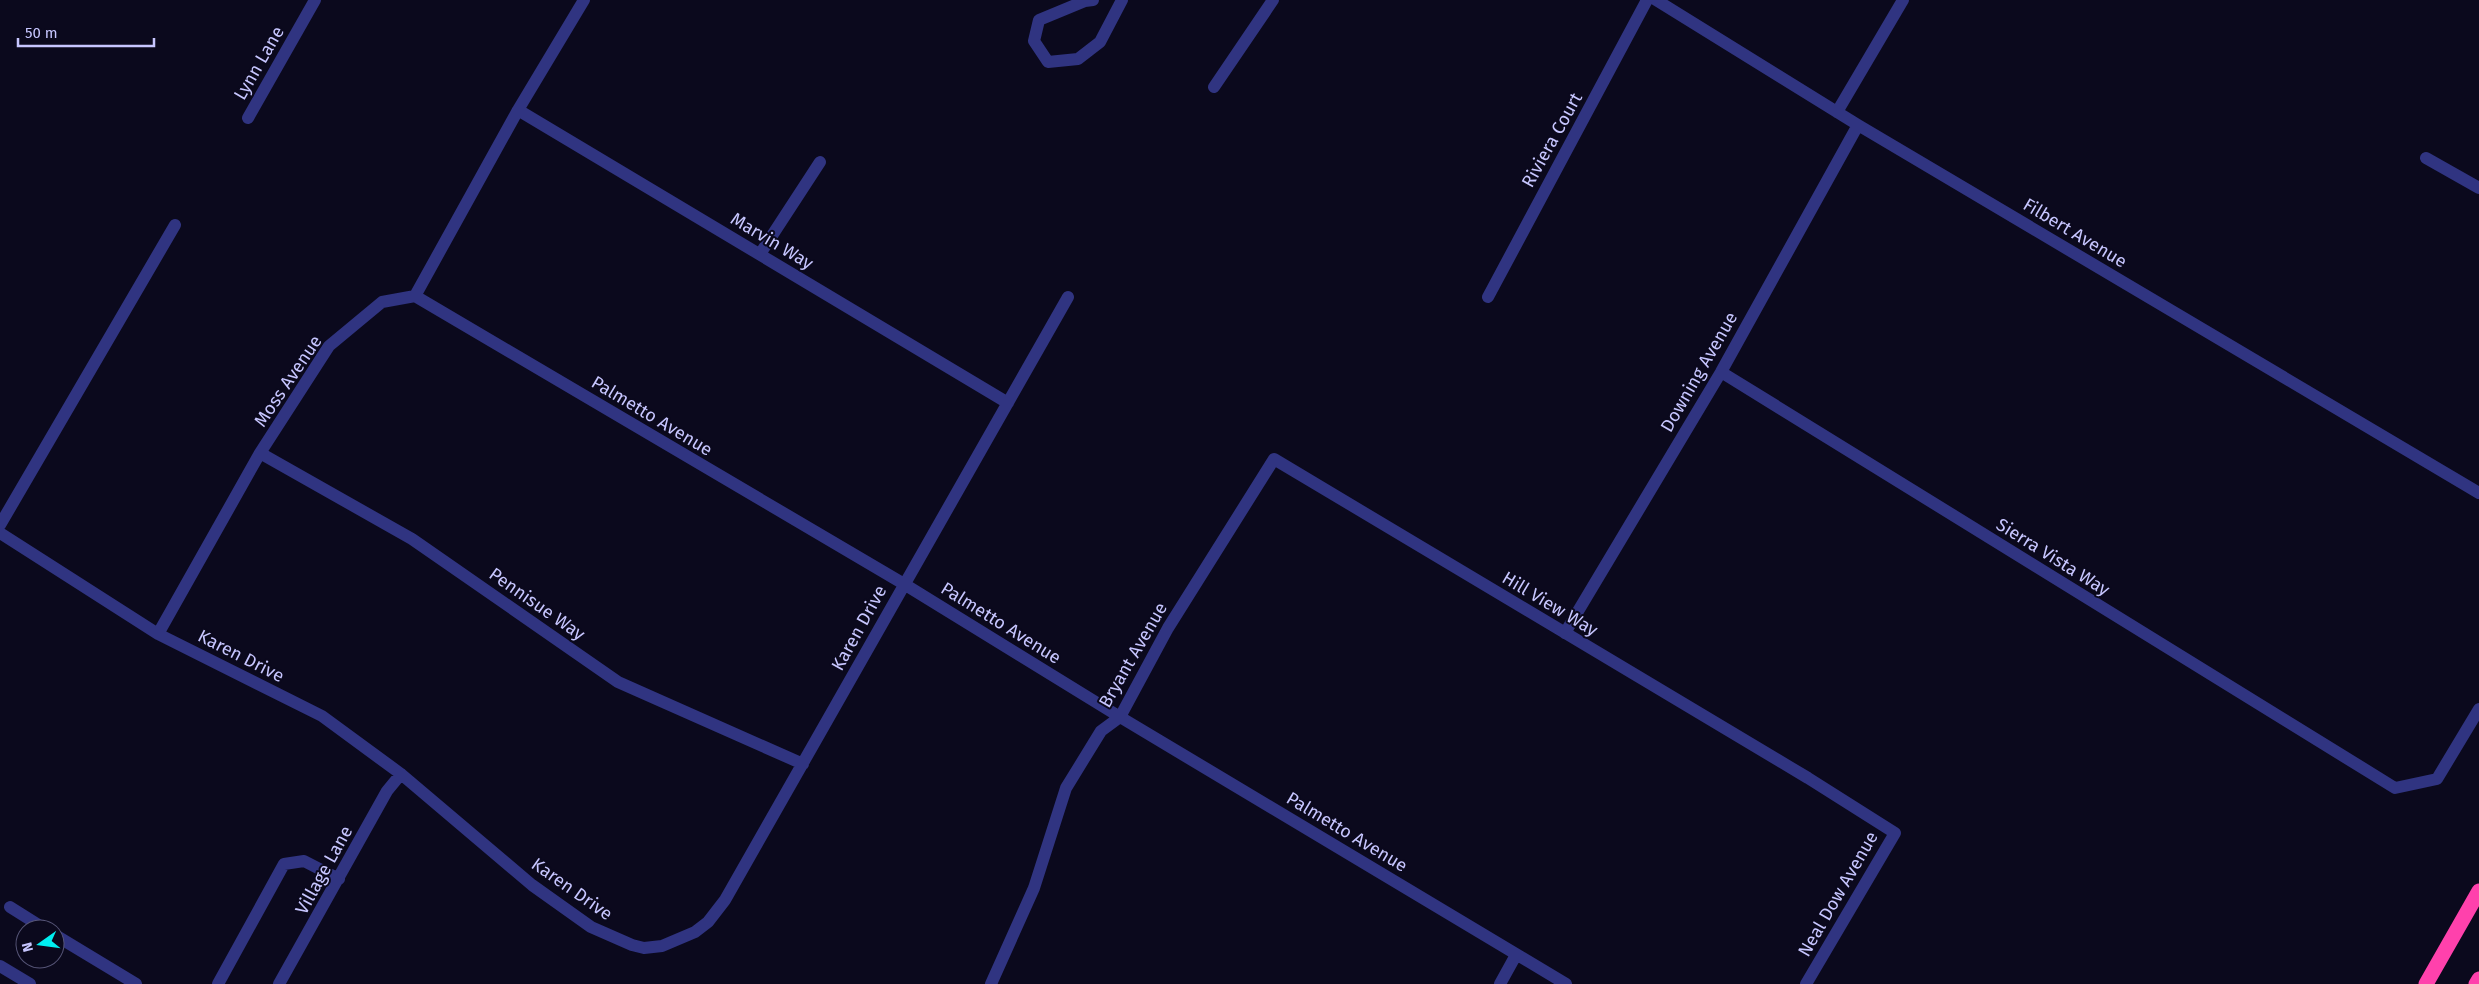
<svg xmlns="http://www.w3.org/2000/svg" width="2479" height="984" font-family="'Fira Sans',sans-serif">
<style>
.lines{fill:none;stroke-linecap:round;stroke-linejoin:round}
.minor{stroke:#303481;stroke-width:12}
.highway{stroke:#ff41ac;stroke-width:15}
.labels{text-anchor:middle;stroke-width:4;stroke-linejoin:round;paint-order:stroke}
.street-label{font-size:18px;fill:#c7c6ff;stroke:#0b091d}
</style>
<rect width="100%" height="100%" fill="#0b091d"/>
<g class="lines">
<path class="minor" d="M 1093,0 L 1085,1 L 1039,20 L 1034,41 L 1048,62 L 1078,59 L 1100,42 L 1122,0
M 1656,0 L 1858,125 L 2479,493
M 1214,87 L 1273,0
M 518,110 L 1008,403
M 1837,112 L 1903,0
M 248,118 L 315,0
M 2426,158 L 2479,188
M 760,254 L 820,162
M 415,296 L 904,584 L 1120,717 L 1566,984
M 1488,297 L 1647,0
M 1721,372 L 2395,788 L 2437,779 L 2479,709
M 260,453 L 412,539 L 618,682 L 803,764
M 0,525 L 175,225
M 0,533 L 158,634 L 322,716 L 401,774 L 532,885 L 591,927 L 632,945 L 644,948 L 662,946 L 695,932 L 708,922 L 725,900 L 1068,297
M 1565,633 L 1721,372 L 1858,125
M 158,634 L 260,453 L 329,346 L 382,302 L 415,296 L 518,110 L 584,0
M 10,907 L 45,929
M 55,935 L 136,984
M 0,966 L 30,984
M 218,984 L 284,864 L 304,861 L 339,879
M 279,984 L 387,791 L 401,774
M 991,984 L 1034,888 L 1066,788 L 1101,731 L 1120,717 L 1168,628 L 1274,459 L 1808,778 L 1895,833 L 1806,984
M 1500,984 L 1516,955"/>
<path class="highway" d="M 2426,984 L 2479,891
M 2476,984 L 2479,979"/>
</g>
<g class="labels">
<g class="street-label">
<text transform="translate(259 63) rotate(-60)" y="6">Lynn Lane</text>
<text transform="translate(1552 140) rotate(-61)" y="6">Riviera Court</text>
<text transform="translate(2075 233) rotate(31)" y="6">Filbert Avenue</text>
<text transform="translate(772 241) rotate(31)" y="6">Marvin Way</text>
<text transform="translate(1699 372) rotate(-60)" y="6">Downing Avenue</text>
<text transform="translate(288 381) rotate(-56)" y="6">Moss Avenue</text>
<text transform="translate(652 416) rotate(31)" y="6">Palmetto Avenue</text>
<text transform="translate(2053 557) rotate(32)" y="6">Sierra Vista Way</text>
<text transform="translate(537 604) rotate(35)" y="6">Pennisue Way</text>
<text transform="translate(1550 604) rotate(31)" y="6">Hill View Way</text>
<text transform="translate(1001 623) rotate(32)" y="6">Palmetto Avenue</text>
<text transform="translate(859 628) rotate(-61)" y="6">Karen Drive</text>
<text transform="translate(1133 655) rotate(-60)" y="6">Bryant Avenue</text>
<text transform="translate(241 656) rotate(27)" y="6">Karen Drive</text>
<text transform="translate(1347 832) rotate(31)" y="6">Palmetto Avenue</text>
<text transform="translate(324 870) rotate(-61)" y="6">Village Lane</text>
<text transform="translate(572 889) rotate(35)" y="6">Karen Drive</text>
<text transform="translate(1838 894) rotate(-60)" y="6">Neal Dow Avenue</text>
</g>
</g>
<g transform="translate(40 944) rotate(256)"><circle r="24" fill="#0b091d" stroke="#565577"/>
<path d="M0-4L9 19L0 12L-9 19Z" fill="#00eef1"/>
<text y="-8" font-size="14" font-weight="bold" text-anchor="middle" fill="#c7c6ff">N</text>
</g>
<path d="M18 38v8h136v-8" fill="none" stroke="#c7c6ff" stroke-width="2.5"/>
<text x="25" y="38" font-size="15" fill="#c7c6ff" stroke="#0b091d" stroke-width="4" paint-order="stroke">50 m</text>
</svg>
